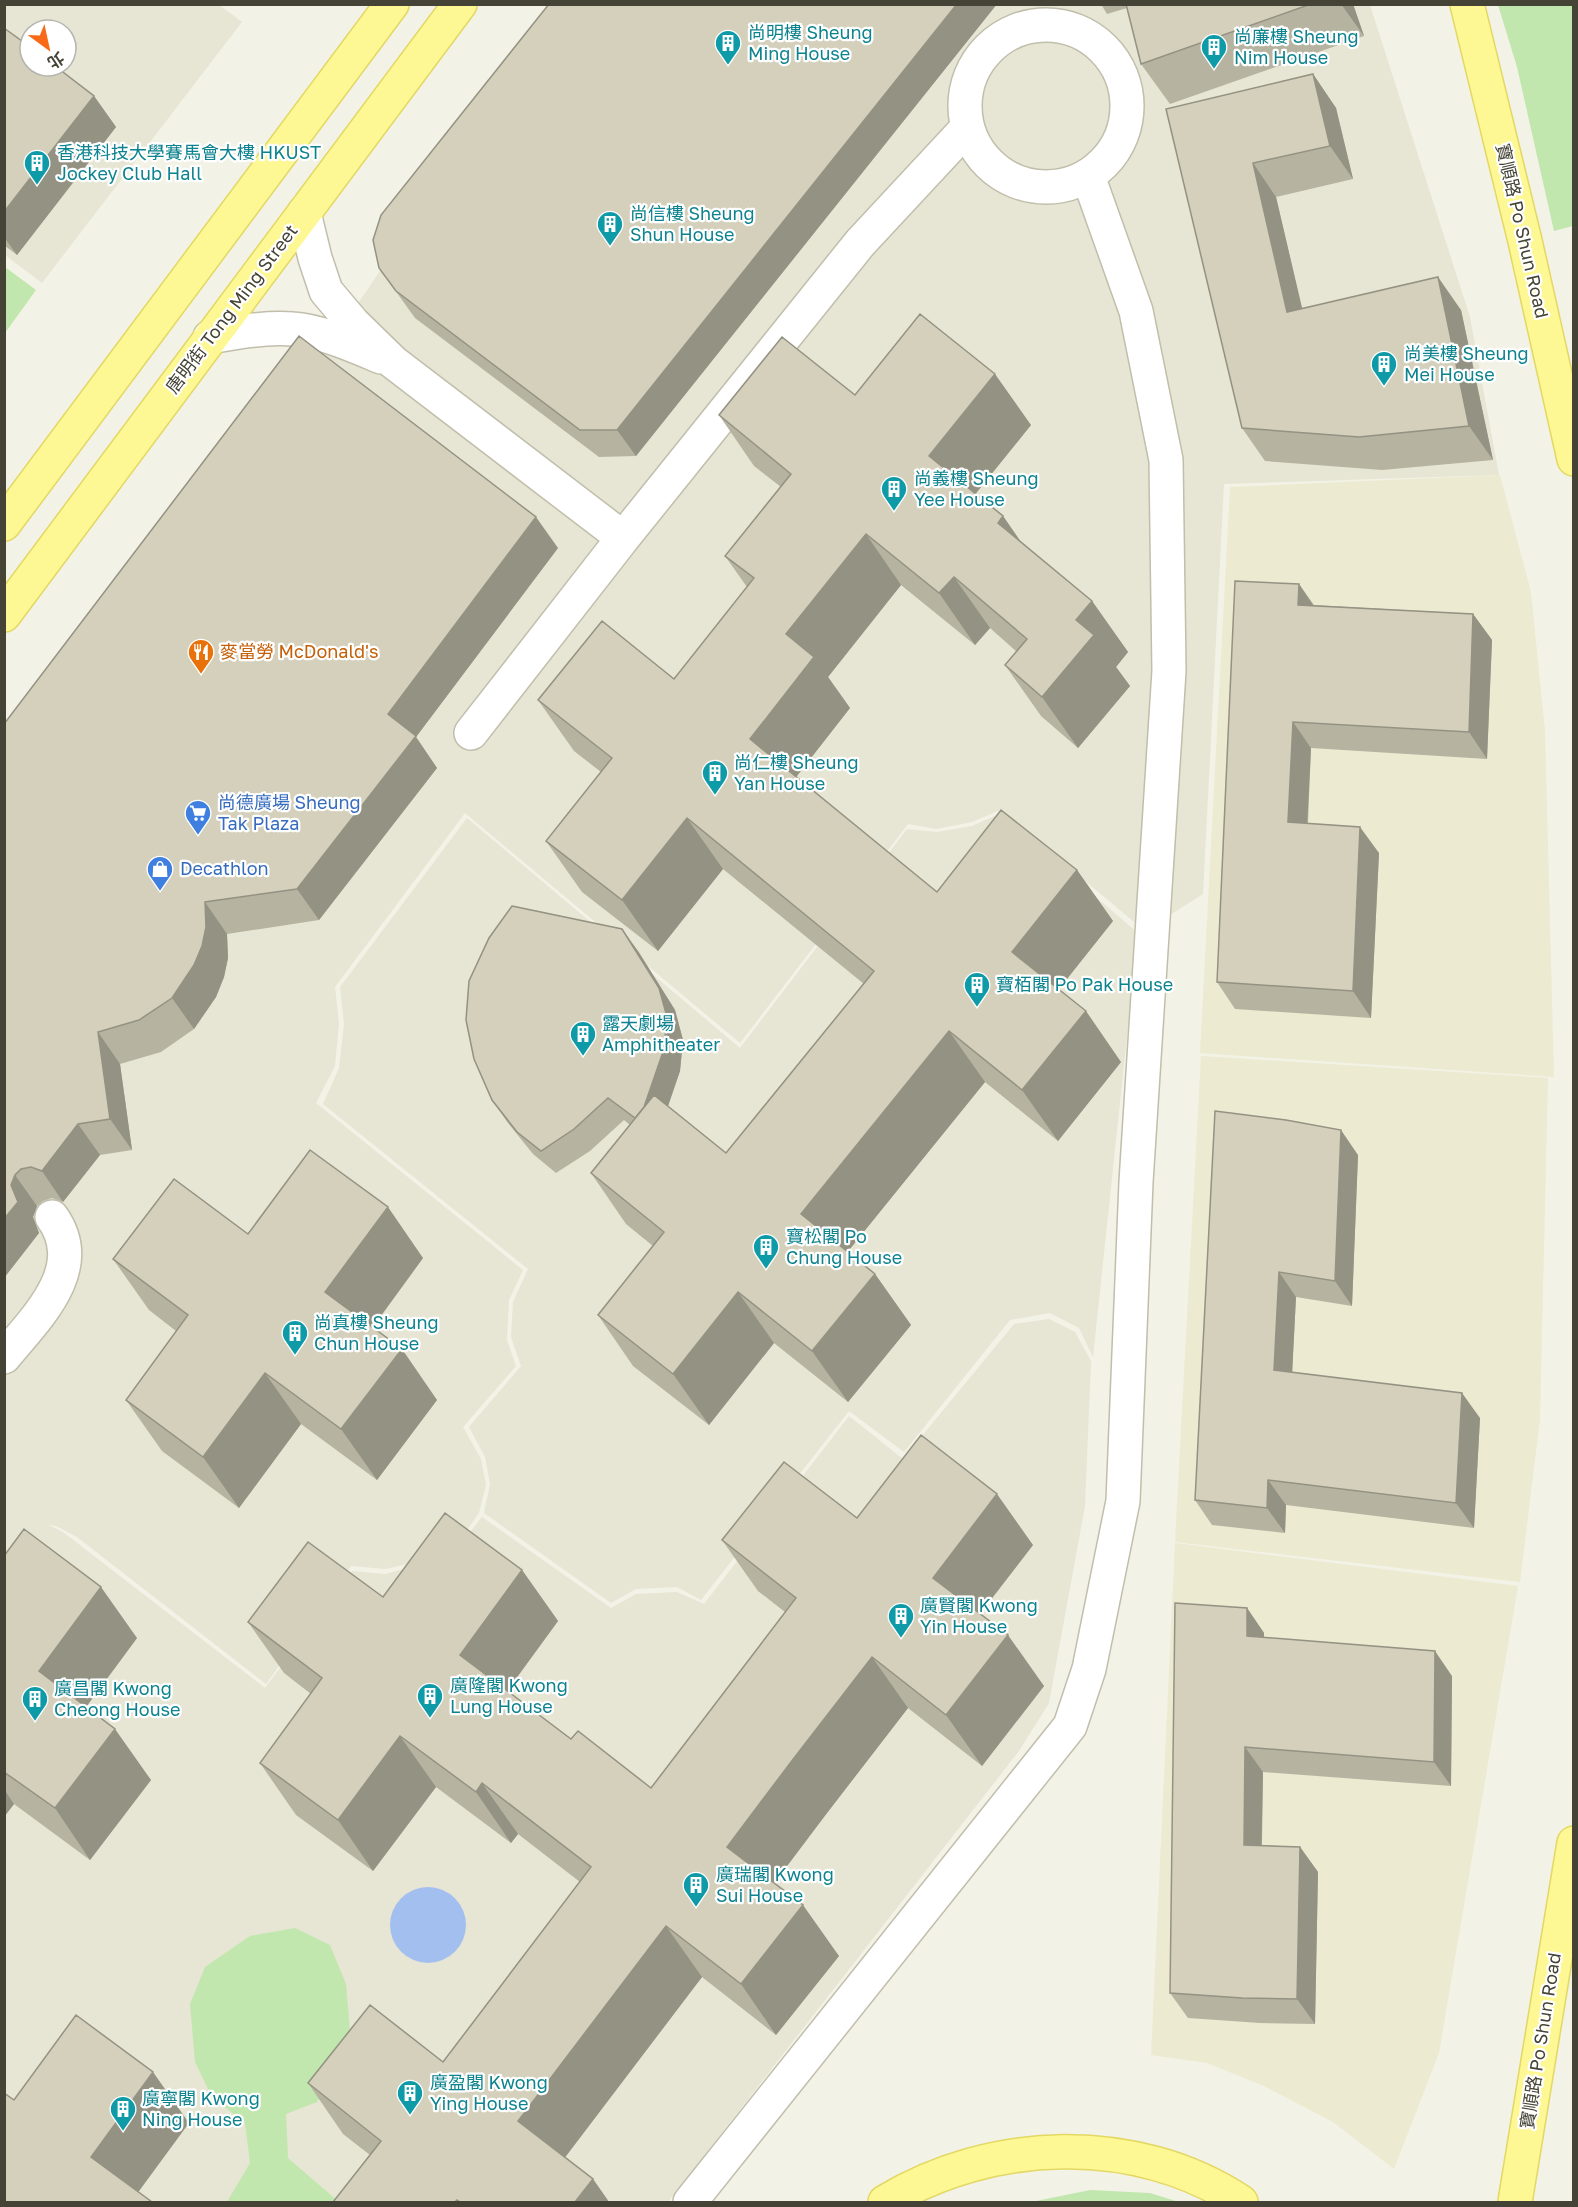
<svg xmlns="http://www.w3.org/2000/svg" width="1578" height="2207" font-family="'Golos Text','Noto Sans TC',sans-serif">
<style>
.residential{fill:#e7e5d4;fill-rule:evenodd}
.education{fill:#ecead0}
.green{fill:#c1e7ae}
.water{fill:#a2bff0}
.lines{fill:none;stroke-linecap:round;stroke-linejoin:round}
.minor-casing{stroke:#c1beab;stroke-width:36}
.major-casing{stroke:#e3d864;stroke-width:36}
.minor{stroke:#fff;stroke-width:33}
.major{stroke:#fdf794;stroke-width:33}
.wall{fill:#b6b3a1}
.shaded-wall{fill:#949283}
.building{fill:#d4d0bb;stroke:#949283;stroke-width:1.5}
.labels{text-anchor:middle;stroke-width:4.5;stroke-linejoin:round;paint-order:stroke}
.culture-label{font-size:18px;fill:#0d838f;stroke:#fff;text-anchor:start}
.street-label{font-size:18px;fill:#454335;stroke:#fff}
.food-label{font-size:18px;fill:#c56008;stroke:#fff;text-anchor:start}
.shop-label{font-size:18px;fill:#366cbe;stroke:#fff;text-anchor:start}
</style>
<rect width="100%" height="100%" fill="#f3f2e6"/>
<path class="residential" d="M 4,5 L 219,5 L 242,22 L 42,283 L 5,255 ZM 30,30 L 66,30 L 66,66 L 30,66 Z
M 583,5 L 1370,5 L 1470,317 L 1499,475 L 1224,484 L 1203,894 L 1145,931 L 1000,810 L 972,822 L 936,829 L 908,824 L 740,1043 L 465,813 L 335,987 L 339,1023 L 335,1066 L 316,1103 L 523,1270 L 509,1300 L 507,1340 L 516,1366 L 463,1427 L 481,1459 L 486,1485 L 479,1513 L 458,1543 L 421,1561 L 385,1569 L 351,1566 L 266,1684 L 77,1537 L 56,1526 L 49,1525 L 63,1532 L 265,1688 L 352,1571 L 385,1574 L 420,1565 L 460,1545 L 482,1517 L 611,1608 L 636,1594 L 677,1592 L 704,1604 L 849,1416 L 903,1459 L 1014,1324 L 1049,1319 L 1075,1332 L 1091,1361 L 1085,1506 L 1049,1703 L 1019,1751 L 668,2202 L 5,2202 L 4,774 L 278,410 L 339,341 L 341,329 L 406,232 Z
M 999,814 L 1138,933 L 1093,1357 L 1079,1328 L 1050,1313 L 1010,1320 L 904,1452 L 849,1411 L 701,1600 L 677,1587 L 636,1589 L 611,1603 L 484,1513 L 490,1484 L 485,1457 L 469,1427 L 521,1366 L 511,1337 L 513,1302 L 528,1269 L 323,1104 L 339,1068 L 344,1024 L 340,987 L 467,818 L 740,1048 L 907,829 L 937,832 L 972,826 Z"/>
<path class="education" d="M 1500,475 L 1531,592 L 1545,731 L 1554,1077 L 1200,1053 L 1230,487 Z
M 1201,1056 L 1548,1078 L 1540,1419 L 1520,1582 L 1175,1542 Z
M 1175,1543 L 1518,1586 L 1439,2053 L 1394,2169 L 1333,2122 L 1264,2086 L 1207,2063 L 1151,2055 Z"/>
<path class="green" d="M 1498,5 L 1573,5 L 1573,226 L 1554,231 L 1517,67 Z
M 5,267 L 36,290 L 5,333 Z
M 295,1928 L 330,1945 L 346,1984 L 350,2032 L 336,2073 L 317,2102 L 286,2114 L 288,2158 L 339,2202 L 227,2202 L 250,2163 L 245,2123 L 212,2097 L 195,2062 L 190,2004 L 205,1967 L 250,1936 Z
M 1090,2190 L 1150,2193 L 1179,2202 L 1031,2202 Z"/>
<path class="water" d="M390 1925a38 38 0 1 1 76 0a38 38 0 1 1-76 0Z"/>
<g class="lines">
<g class="minor-casing">
<path id="minor" d="M965 106a81 81 0 1 1 162 0a81 81 0 1 1-162 0Z
M 304,213 L 315,258 L 326,291 L 353,323 L 393,362 L 623,538 L 471,733
M 210,337 C 237,332 265,327 293,329 C 318,330 357,347 381,357
M 623,538 L 860,243 L 967,128
M 4,1357 C 36,1318 89,1269 52,1217
M 690,2202 L 1070,1726 L 1089,1669 L 1123,1501 L 1136,1182 L 1169,671 L 1166,460 L 1136,311 L 1088,176"/>
</g>
<g class="major-casing">
<path id="major" d="M 1467,4 L 1525,241 L 1574,459
M 4,524 L 392,4
M 4,615 L 460,4
M 885,2202 C 991,2138 1135,2132 1241,2202
M 1515,2202 L 1574,1843"/>
</g>
<use href="#minor" class="minor"/>
<use href="#major" class="major"/>
</g>
<path class="wall" d="M 549,4 L 997,4 L 636,456 L 599,457 L 415,318 L 379,268 Z
M 1101,4 L 1353,4 L 1364,36 L 1170,104 L 1141,64 L 1127,8 L 1107,14 Z
M 4,28 L 94,96 L 116,127 L 17,255 L 4,245 Z
M 1313,74 L 1336,108 L 1353,179 L 1276,197 L 1302,309 L 1461,310 L 1493,460 L 1382,470 L 1265,461 L 1242,428 L 1166,109 Z
M 855,395 L 1031,425 L 975,493 L 1003,516 L 1021,542 L 1092,601 L 1128,652 L 1116,667 L 1130,686 L 1078,748 L 1041,716 L 1005,665 L 1017,652 L 990,628 L 975,645 L 901,585 L 828,677 L 850,708 L 796,777 L 937,892 L 1077,870 L 1113,921 L 1058,989 L 1121,1062 L 1058,1141 L 985,1082 L 848,1251 L 875,1274 L 911,1325 L 848,1402 L 774,1343 L 709,1425 L 633,1366 L 598,1315 L 653,1246 L 626,1224 L 591,1173 L 630,1125 L 624,1120 L 590,1151 L 556,1173 L 533,1154 L 508,1123 L 492,1100 L 638,951 L 675,1010 L 683,1040 L 680,1071 L 668,1106 L 726,1153 L 864,984 L 723,869 L 658,951 L 582,892 L 546,841 L 601,772 L 574,751 L 538,700 L 674,679 L 747,587 L 725,556 L 781,487 L 754,466 L 719,415 Z
M 558,548 L 416,737 L 437,768 L 319,920 L 227,934 L 228,958 L 224,977 L 216,997 L 194,1029 L 161,1052 L 120,1064 L 132,1150 L 100,1155 L 63,1202 L 52,1198 L 43,1201 L 37,1206 L 33,1217 L 39,1233 L 4,1278 L 4,724 Z
M 1299,584 L 1314,605 L 1473,614 L 1492,640 L 1487,759 L 1311,748 L 1308,823 L 1379,853 L 1371,1018 L 1235,1009 L 1217,982 Z
M 1215,1111 L 1358,1155 L 1352,1306 L 1296,1297 L 1292,1373 L 1480,1418 L 1474,1528 L 1286,1505 L 1285,1533 L 1212,1525 L 1195,1500 Z
M 248,1234 L 423,1258 L 373,1327 L 437,1400 L 377,1480 L 301,1424 L 239,1508 L 162,1451 L 126,1400 L 176,1331 L 149,1310 L 113,1259 Z
M 857,1518 L 1033,1545 L 980,1614 L 1044,1686 L 982,1766 L 908,1708 L 827,1813 L 774,1883 L 839,1956 L 776,2035 L 702,1977 L 565,2157 L 593,2179 L 609,2202 L 333,2202 L 370,2155 L 343,2134 L 308,2083 L 443,2062 L 580,1882 L 518,1834 L 511,1843 L 436,1787 L 373,1871 L 296,1815 L 260,1763 L 311,1694 L 284,1673 L 248,1622 L 522,1570 L 558,1621 L 507,1691 L 571,1739 L 651,1788 L 785,1612 L 758,1591 L 722,1540 Z
M 4,1556 L 137,1638 L 86,1707 L 151,1780 L 90,1860 L 14,1804 L 4,1817 Z
M 1247,1608 L 1264,1633 L 1264,1638 L 1452,1676 L 1451,1786 L 1263,1772 L 1262,1845 L 1300,1847 L 1318,1872 L 1315,2024 L 1260,2023 L 1188,2018 L 1170,1993 Z"/>
<path class="shaded-wall" d="M 957,4 L 997,4 L 636,456 L 617,430 Z
M 1341,4 L 1353,4 L 1364,36 Z
M 1313,74 L 1336,108 L 1353,179 L 1330,146 Z
M 94,96 L 116,127 L 17,255 L 4,237 L 4,212 Z
M 1253,163 L 1276,197 L 1311,346 L 1287,312 Z
M 1438,277 L 1461,310 L 1493,460 L 1469,426 Z
M 995,374 L 1031,425 L 965,507 L 929,456 Z
M 1003,516 L 1038,567 L 998,523 Z
M 536,517 L 558,548 L 416,737 L 437,768 L 319,920 L 297,889 L 388,714 Z
M 866,534 L 901,585 L 828,677 L 850,708 L 786,790 L 750,739 L 786,634 Z
M 954,577 L 990,628 L 975,645 L 939,593 Z
M 1299,584 L 1317,611 L 1298,605 Z
M 1092,601 L 1128,652 L 1116,667 L 1130,686 L 1078,748 L 1042,697 L 1076,620 Z
M 1473,614 L 1492,640 L 1487,759 L 1469,732 Z
M 1293,722 L 1311,748 L 1306,848 L 1288,822 Z
M 687,818 L 723,869 L 658,951 L 622,900 Z
M 1360,827 L 1379,853 L 1371,1018 L 1353,991 Z
M 1077,870 L 1113,921 L 1048,1003 L 1012,952 Z
M 205,902 L 227,934 L 228,958 L 224,977 L 216,997 L 194,1029 L 172,998 Z
M 622,929 L 638,951 L 675,1010 L 683,1040 L 680,1071 L 655,1144 L 639,1122 Z
M 1086,1011 L 1121,1062 L 1058,1141 L 1022,1090 Z
M 949,1031 L 985,1082 L 837,1265 L 801,1214 Z
M 98,1032 L 120,1064 L 132,1150 L 110,1119 Z
M 78,1124 L 100,1155 L 63,1202 L 42,1171 Z
M 1341,1130 L 1358,1155 L 1352,1306 L 1335,1281 Z
M 15,1175 L 37,1206 L 33,1217 L 39,1233 L 4,1278 L 4,1219 L 11,1185 Z
M 388,1207 L 423,1258 L 361,1343 L 325,1292 Z
M 1279,1272 L 1296,1297 L 1291,1395 L 1274,1370 Z
M 875,1274 L 911,1325 L 848,1402 L 812,1351 Z
M 738,1292 L 774,1343 L 709,1425 L 673,1374 Z
M 402,1349 L 437,1400 L 377,1480 L 341,1429 Z
M 265,1373 L 301,1424 L 239,1508 L 203,1457 Z
M 1462,1393 L 1480,1418 L 1474,1528 L 1456,1503 Z
M 1268,1480 L 1286,1505 L 1285,1533 L 1267,1508 Z
M 997,1494 L 1033,1545 L 968,1629 L 933,1578 Z
M 522,1570 L 558,1621 L 496,1706 L 460,1655 Z
M 101,1587 L 137,1638 L 75,1722 L 39,1671 Z
M 1247,1608 L 1264,1633 L 1264,1661 L 1247,1636 Z
M 1008,1635 L 1044,1686 L 982,1766 L 946,1715 Z
M 1435,1651 L 1452,1676 L 1451,1786 L 1434,1762 Z
M 872,1657 L 908,1708 L 827,1813 L 763,1898 L 727,1847 L 791,1762 Z
M 115,1729 L 151,1780 L 90,1860 L 55,1808 Z
M 400,1736 L 436,1787 L 373,1871 L 338,1820 Z
M 1245,1747 L 1263,1772 L 1261,1870 L 1244,1845 Z
M 482,1783 L 518,1834 L 511,1843 L 476,1792 Z
M 4,1789 L 14,1804 L 4,1817 Z
M 1300,1847 L 1318,1872 L 1315,2024 L 1297,1999 Z
M 803,1905 L 839,1956 L 776,2035 L 741,1984 Z
M 666,1926 L 702,1977 L 554,2172 L 518,2121 Z
M 153,2072 L 189,2123 L 131,2202 L 91,2157 Z
M 593,2179 L 609,2202 L 575,2202 Z"/>
<path class="building" d="M 549,4 L 957,4 L 617,430 L 580,430 L 396,291 L 379,268 L 373,240 L 381,215 Z
M 1126,4 L 1311,4 L 1141,64 Z
M 4,28 L 30,47 L 30,66 L 55,66 L 94,96 L 4,212 Z
M 1313,74 L 1330,146 L 1253,163 L 1287,312 L 1438,277 L 1469,426 L 1359,437 L 1242,428 L 1166,109 Z
M 920,314 L 995,374 L 929,456 L 1003,516 L 998,523 L 1092,601 L 1076,620 L 1094,635 L 1042,697 L 1005,665 L 1027,639 L 954,577 L 939,593 L 866,534 L 786,634 L 814,657 L 750,739 L 937,892 L 1001,810 L 1077,870 L 1012,952 L 1086,1011 L 1022,1090 L 949,1031 L 801,1214 L 875,1274 L 812,1351 L 738,1292 L 673,1374 L 598,1315 L 664,1232 L 591,1173 L 654,1095 L 726,1153 L 874,971 L 687,818 L 622,900 L 546,841 L 612,758 L 538,700 L 602,621 L 674,679 L 754,578 L 725,556 L 791,474 L 719,415 L 782,337 L 855,395 Z
M 299,336 L 536,517 L 388,714 L 416,736 L 297,889 L 205,902 L 206,927 L 202,946 L 194,965 L 172,998 L 139,1020 L 98,1032 L 110,1119 L 78,1124 L 42,1171 L 31,1167 L 21,1169 L 15,1175 L 11,1185 L 18,1202 L 4,1219 L 4,724 Z
M 1235,581 L 1299,584 L 1298,605 L 1473,614 L 1469,732 L 1293,722 L 1288,822 L 1360,827 L 1353,991 L 1217,982 Z
M 512,906 L 622,929 L 659,988 L 667,1017 L 664,1049 L 644,1107 L 635,1118 L 608,1098 L 574,1129 L 541,1151 L 517,1132 L 492,1100 L 474,1059 L 466,1020 L 469,981 L 489,938 Z
M 1215,1111 L 1286,1120 L 1341,1130 L 1335,1281 L 1279,1272 L 1274,1370 L 1462,1393 L 1456,1503 L 1268,1480 L 1267,1508 L 1195,1500 Z
M 310,1150 L 388,1207 L 325,1292 L 402,1349 L 341,1429 L 265,1373 L 203,1457 L 126,1400 L 188,1315 L 113,1259 L 174,1179 L 248,1234 Z
M 921,1435 L 997,1494 L 933,1578 L 1008,1635 L 946,1715 L 872,1657 L 791,1762 L 727,1847 L 803,1905 L 741,1984 L 666,1926 L 518,2121 L 593,2179 L 575,2202 L 460,2202 L 457,2200 L 455,2202 L 333,2202 L 381,2141 L 308,2083 L 370,2005 L 443,2062 L 591,1867 L 482,1783 L 476,1792 L 400,1736 L 338,1820 L 260,1763 L 322,1678 L 248,1622 L 308,1542 L 383,1597 L 445,1513 L 522,1570 L 460,1655 L 571,1739 L 578,1731 L 651,1788 L 796,1598 L 722,1540 L 784,1462 L 857,1518 Z
M 24,1529 L 101,1587 L 39,1671 L 115,1729 L 55,1808 L 4,1772 L 4,1556 Z
M 1175,1603 L 1247,1608 L 1247,1636 L 1435,1651 L 1434,1762 L 1245,1747 L 1244,1845 L 1300,1847 L 1297,1999 L 1242,1998 L 1170,1993 Z
M 76,2015 L 153,2072 L 91,2157 L 152,2202 L 4,2202 L 4,2093 L 14,2100 Z"/>
<defs>
<g id="building-pin" transform="scale(1.35)"><path d="M0 17L-7.5 6A9.5 9.5 0 1 1 7.5 6Z" fill="#0f9aa8" stroke="#fff"/><path d="M-4-6H4V6H1V3H-1V6H-4ZM-2.5-4.3h1.7v1.8h-1.7ZM.8-4.3h1.7v1.8H.8ZM-2.5-1h1.7V.8h-1.7ZM.8-1h1.7V.8H.8Z" fill="#fff"/></g>
<g id="restaurant-pin" transform="scale(1.35)"><path d="M0 17L-7.5 6A9.5 9.5 0 1 1 7.5 6Z" fill="#e8710a" stroke="#fff"/><path d="M-5-6h1v4h1v-4h1v4h1v-4h1v5L-1.5 .5V6h-2V.5L-5-1ZM5-6V6H3V1.5H1.5Q1.5-4 5-6Z" fill="#fff"/></g>
<g id="supermarket-pin" transform="scale(1.35)"><path d="M0 17L-7.5 6A9.5 9.5 0 1 1 7.5 6Z" fill="#3f7fe0" stroke="#fff"/><path d="M-6-5.5h2.5l.6 2H6L4.5 2H-2.5L-4.4-4H-6ZM-1.5 3.2a1.3 1.3 0 1 0 .1 0ZM3 3.2a1.3 1.3 0 1 0 .1 0Z" fill="#fff"/></g>
<g id="shop-pin" transform="scale(1.35)"><path d="M0 17L-7.5 6A9.5 9.5 0 1 1 7.5 6Z" fill="#3f7fe0" stroke="#fff"/><path d="M-5-2.5h2.3a2.7 3.5 0 0 1 5.4 0H5L5.5 6h-11ZM-1.5-2.5h3a1.5 2.3 0 0 0-3 0Z" fill="#fff"/></g>
</defs>
<g fill-rule="evenodd">
<use href="#building-pin" x="728" y="43"/>
<use href="#building-pin" x="1214" y="47"/>
<use href="#building-pin" x="37" y="163"/>
<use href="#building-pin" x="610" y="224"/>
<use href="#building-pin" x="1384" y="364"/>
<use href="#building-pin" x="894" y="489"/>
<use href="#restaurant-pin" x="201" y="652"/>
<use href="#building-pin" x="715" y="773"/>
<use href="#supermarket-pin" x="198" y="813"/>
<use href="#shop-pin" x="160" y="869"/>
<use href="#building-pin" x="977" y="985"/>
<use href="#building-pin" x="583" y="1034"/>
<use href="#building-pin" x="766" y="1247"/>
<use href="#building-pin" x="295" y="1333"/>
<use href="#building-pin" x="901" y="1616"/>
<use href="#building-pin" x="430" y="1696"/>
<use href="#building-pin" x="35" y="1699"/>
<use href="#building-pin" x="696" y="1885"/>
<use href="#building-pin" x="410" y="2093"/>
<use href="#building-pin" x="123" y="2109"/>
</g>
<g class="labels">
<g class="culture-label">
<text x="748" y="39">尚明樓 Sheung<tspan x="748" dy="21">Ming House</tspan></text>
<text x="1234" y="43">尚廉樓 Sheung<tspan x="1234" dy="21">Nim House</tspan></text>
<text x="57" y="159">香港科技大學賽馬會大樓 HKUST<tspan x="57" dy="21">Jockey Club Hall</tspan></text>
<text x="630" y="220">尚信樓 Sheung<tspan x="630" dy="21">Shun House</tspan></text>
<text x="1404" y="360">尚美樓 Sheung<tspan x="1404" dy="21">Mei House</tspan></text>
<text x="914" y="485">尚義樓 Sheung<tspan x="914" dy="21">Yee House</tspan></text>
<text x="734" y="769">尚仁樓 Sheung<tspan x="734" dy="21">Yan House</tspan></text>
<text x="996" y="991">寶栢閣 Po Pak House</text>
<text x="602" y="1030">露天劇場<tspan x="602" dy="21">Amphitheater</tspan></text>
<text x="786" y="1243">寶松閣 Po<tspan x="786" dy="21">Chung House</tspan></text>
<text x="314" y="1329">尚真樓 Sheung<tspan x="314" dy="21">Chun House</tspan></text>
<text x="920" y="1612">廣賢閣 Kwong<tspan x="920" dy="21">Yin House</tspan></text>
<text x="450" y="1692">廣隆閣 Kwong<tspan x="450" dy="21">Lung House</tspan></text>
<text x="54" y="1695">廣昌閣 Kwong<tspan x="54" dy="21">Cheong House</tspan></text>
<text x="716" y="1881">廣瑞閣 Kwong<tspan x="716" dy="21">Sui House</tspan></text>
<text x="430" y="2089">廣盈閣 Kwong<tspan x="430" dy="21">Ying House</tspan></text>
<text x="142" y="2105">廣寧閣 Kwong<tspan x="142" dy="21">Ning House</tspan></text>
</g>
<g class="street-label">
<text transform="translate(1522 231) rotate(77)" y="6">寶順路 Po Shun Road</text>
<text transform="translate(232 309) rotate(-53)" y="6">唐明街 Tong Ming Street</text>
<text transform="translate(1541 2041) rotate(-81)" y="6">寶順路 Po Shun Road</text>
</g>
<g class="food-label">
<text x="220" y="658">麥當勞 McDonald's</text>
</g>
<g class="shop-label">
<text x="218" y="809">尚德廣場 Sheung<tspan x="218" dy="21">Tak Plaza</tspan></text>
<text x="180" y="875">Decathlon</text>
</g>
</g>
<rect width="1578" height="2207" fill="none" stroke="#454335" stroke-width="12"/>
<g transform="translate(48 48) rotate(147)"><circle r="28" fill="#ffffff" stroke="#b5b4ae" stroke-width="1.5"/>
<path d="M0-4.5L10 22L0 15L-10 22Z" fill="#f86a17"/>
<text y="-9" font-size="16" font-weight="bold" text-anchor="middle" fill="#454335">北</text>
</g>
</svg>
